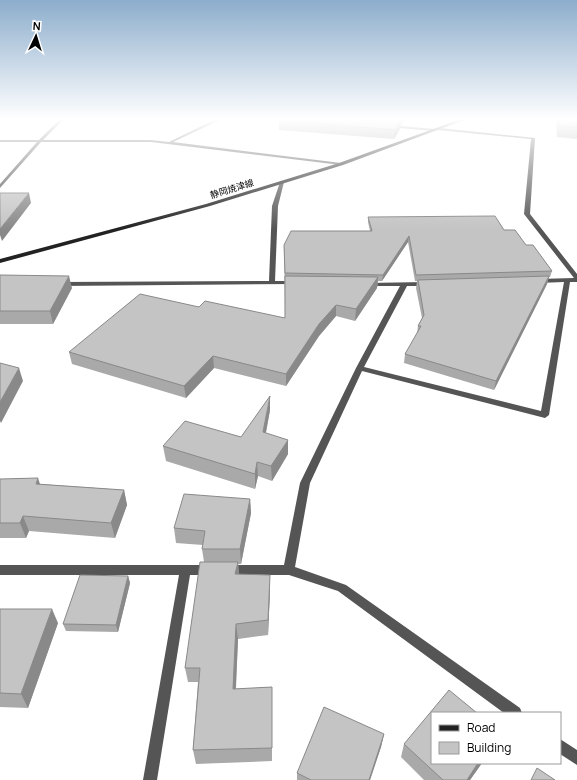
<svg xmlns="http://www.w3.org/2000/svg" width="577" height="780" font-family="Manrope,'Noto Sans JP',sans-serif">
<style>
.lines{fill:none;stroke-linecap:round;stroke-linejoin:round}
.minor{fill:#555;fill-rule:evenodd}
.secondary{fill:#222;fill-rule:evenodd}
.wall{fill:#a9a9a9}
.shaded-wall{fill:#898989}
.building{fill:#c4c4c4;stroke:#898989}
.labels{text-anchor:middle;stroke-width:3;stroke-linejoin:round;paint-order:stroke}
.far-street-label{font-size:9px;fill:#000;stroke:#fff}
</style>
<rect width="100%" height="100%" fill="#fff"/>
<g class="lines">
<path class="minor" d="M 60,119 L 64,119 L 43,140 L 151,140 L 169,142 L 216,119 L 222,119 L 173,142 L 341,163 L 343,164 L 341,165 L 151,142 L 41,142 L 0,188 L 0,184 L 37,142 L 0,142 L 0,140 L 39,140 Z
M 389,125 L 435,129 L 437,130 L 435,131 L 388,127 Z
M 439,128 L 535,138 L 530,214 L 577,274 L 577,282 L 570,282 L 549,415 L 545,418 L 362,371 L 310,483 L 295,567 L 346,585 L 520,708 L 522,713 L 504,713 L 338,591 L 289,575 L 229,575 L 225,573 L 224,570 L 225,567 L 229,565 L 284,565 L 300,483 L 356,368 L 400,286 L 368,286 L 366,285 L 366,283 L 426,282 L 429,284 L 426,286 L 407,286 L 364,367 L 541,411 L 564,282 L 538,283 L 535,281 L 538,279 L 574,278 L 524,214 L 531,139 L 438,130 Z
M 282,181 L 284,182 L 278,206 L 275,281 L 294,281 L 296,282 L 296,284 L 60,286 L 57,284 L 60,282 L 269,281 L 272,206 L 280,182 Z
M 0,565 L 209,565 L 213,567 L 214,570 L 213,573 L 209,575 L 190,575 L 157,780 L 143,780 L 179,575 L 0,575 Z
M 560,739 L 577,750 L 577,765 L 560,754 Z"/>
<path class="secondary" d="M 461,119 L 467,119 L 343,165 L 210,206 L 0,263 L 0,259 L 206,204 L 339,163 Z"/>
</g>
<path class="wall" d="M 280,119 L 405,119 L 402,125 L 400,125 L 400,129 L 394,139 L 279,130 L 279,120 Z
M 556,119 L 577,119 L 577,139 L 557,137 Z
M 368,217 L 504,230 L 526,245 L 552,271 L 550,277 L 549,277 L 547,284 L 494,390 L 404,363 L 405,354 L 417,334 L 418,326 L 422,318 L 416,288 L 417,281 L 415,281 L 408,242 L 382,281 L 378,281 L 377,288 L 355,321 L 336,316 L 319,336 L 286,386 L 214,368 L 186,398 L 72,364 L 69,352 L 285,318 L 284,245 L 370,231 L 368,222 Z
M 0,275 L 72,288 L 53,324 L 0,324 Z
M 270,410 L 266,433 L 288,454 L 272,481 L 258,476 L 255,489 L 166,461 L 163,446 L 241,437 Z
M 0,479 L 40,484 L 124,490 L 127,505 L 115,538 L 29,531 L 26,538 L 0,538 Z
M 250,499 L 251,513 L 241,564 L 238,564 L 239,574 L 270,590 L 268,635 L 238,639 L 236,689 L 272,687 L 272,761 L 196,764 L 193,750 L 198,682 L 188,682 L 185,668 L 204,562 L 202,549 L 203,545 L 176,543 L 174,528 Z
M 128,576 L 130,583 L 118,632 L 66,631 L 63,624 Z
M 0,609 L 58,623 L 28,708 L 0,707 Z
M 384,734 L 381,747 L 370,780 L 297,780 L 297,773 Z
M 404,744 L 482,763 L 470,780 L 424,780 L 401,757 Z"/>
<path class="shaded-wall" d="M 402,119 L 405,119 L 402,125 Z
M 401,120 L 400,129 L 394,139 L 395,130 Z
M 29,193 L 31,203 L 2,241 L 0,235 L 0,229 Z
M 409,236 L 408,242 L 382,281 L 383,275 Z
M 69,276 L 72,288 L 53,324 L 50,311 Z
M 549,276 L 547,284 L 494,390 L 496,381 Z
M 378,277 L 377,288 L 355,321 L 356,309 Z
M 336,305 L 336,316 L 319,336 L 286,386 L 286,374 L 319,324 Z
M 213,356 L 214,368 L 186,398 L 184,386 Z
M 19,368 L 23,381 L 1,423 L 0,421 L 0,402 Z
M 270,396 L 270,410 L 263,447 L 263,432 Z
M 288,440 L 288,454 L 272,481 L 271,466 Z
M 257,462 L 258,476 L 255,489 L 255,474 Z
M 38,478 L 43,493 L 36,484 Z
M 124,490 L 127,505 L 115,538 L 111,523 Z
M 250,499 L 251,513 L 241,564 L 240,549 Z
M 23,516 L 29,531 L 26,538 L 20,523 Z
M 238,562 L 239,576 L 235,574 Z
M 270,575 L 270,590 L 268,635 L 268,620 Z
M 128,576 L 130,583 L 118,632 L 116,625 Z
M 52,609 L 58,623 L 28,708 L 21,694 Z
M 236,624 L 238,639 L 235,703 L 233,689 Z
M 384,734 L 381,747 L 370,780 L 369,780 Z
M 478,763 L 482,763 L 470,780 L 467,780 Z"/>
<path class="building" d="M 280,119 L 396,119 L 401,120 L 395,130 L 279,120 Z
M 559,119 L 577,119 L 577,127 L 560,125 Z
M 0,193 L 29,193 L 0,229 Z
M 495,216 L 504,230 L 515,230 L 526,245 L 533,245 L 552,271 L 416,275 L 409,236 L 383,275 L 285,273 L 284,245 L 291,231 L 372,231 L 368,217 Z
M 0,275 L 69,276 L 50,311 L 0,311 Z
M 285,276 L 378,277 L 356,309 L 336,305 L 319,324 L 286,374 L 213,356 L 184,386 L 69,352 L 140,294 L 199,307 L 205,301 L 285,318 Z
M 549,276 L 496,381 L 405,354 L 421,326 L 418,326 L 424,315 L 418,280 Z
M 0,363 L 19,368 L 0,402 Z
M 270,396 L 263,432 L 288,440 L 271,466 L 257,462 L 255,474 L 163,446 L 185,421 L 241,437 Z
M 38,478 L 36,484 L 124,490 L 111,523 L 23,516 L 20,523 L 0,523 L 0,479 Z
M 184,494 L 250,499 L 240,549 L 202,549 L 205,531 L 174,528 Z
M 200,562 L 238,562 L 235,574 L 270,575 L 268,620 L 236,624 L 233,689 L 272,687 L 272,748 L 193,750 L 200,668 L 185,668 Z
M 80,575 L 128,576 L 116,625 L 63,624 Z
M 0,609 L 52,609 L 21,694 L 0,693 Z
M 449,690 L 477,713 L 432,713 L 432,763 L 478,763 L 467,780 L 443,780 L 404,744 Z
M 324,707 L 384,734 L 369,780 L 311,780 L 297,773 Z
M 537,768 L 555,780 L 531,780 Z"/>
<linearGradient id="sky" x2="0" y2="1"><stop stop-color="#8cadcc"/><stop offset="0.52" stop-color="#fff"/><stop offset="1" stop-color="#fff" stop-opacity="0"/></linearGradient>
<rect width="577" height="229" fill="url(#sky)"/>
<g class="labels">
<g class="far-street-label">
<text transform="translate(232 189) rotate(-17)" y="3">静岡焼津線</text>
</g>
</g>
<rect x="431" y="712" width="130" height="52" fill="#ffffff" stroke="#999999"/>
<rect x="439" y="725" width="20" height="6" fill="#222222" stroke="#999999"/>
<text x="467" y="732" font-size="12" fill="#000000">Road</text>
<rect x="439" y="742" width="20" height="12" fill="#c4c4c4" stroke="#999999"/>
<text x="467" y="752" font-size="12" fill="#000000">Building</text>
<g transform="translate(36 36) rotate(4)" stroke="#ffffff" stroke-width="3" paint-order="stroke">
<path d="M0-3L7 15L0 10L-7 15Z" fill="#000000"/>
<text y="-6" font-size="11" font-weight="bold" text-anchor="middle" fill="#000000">N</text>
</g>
</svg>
